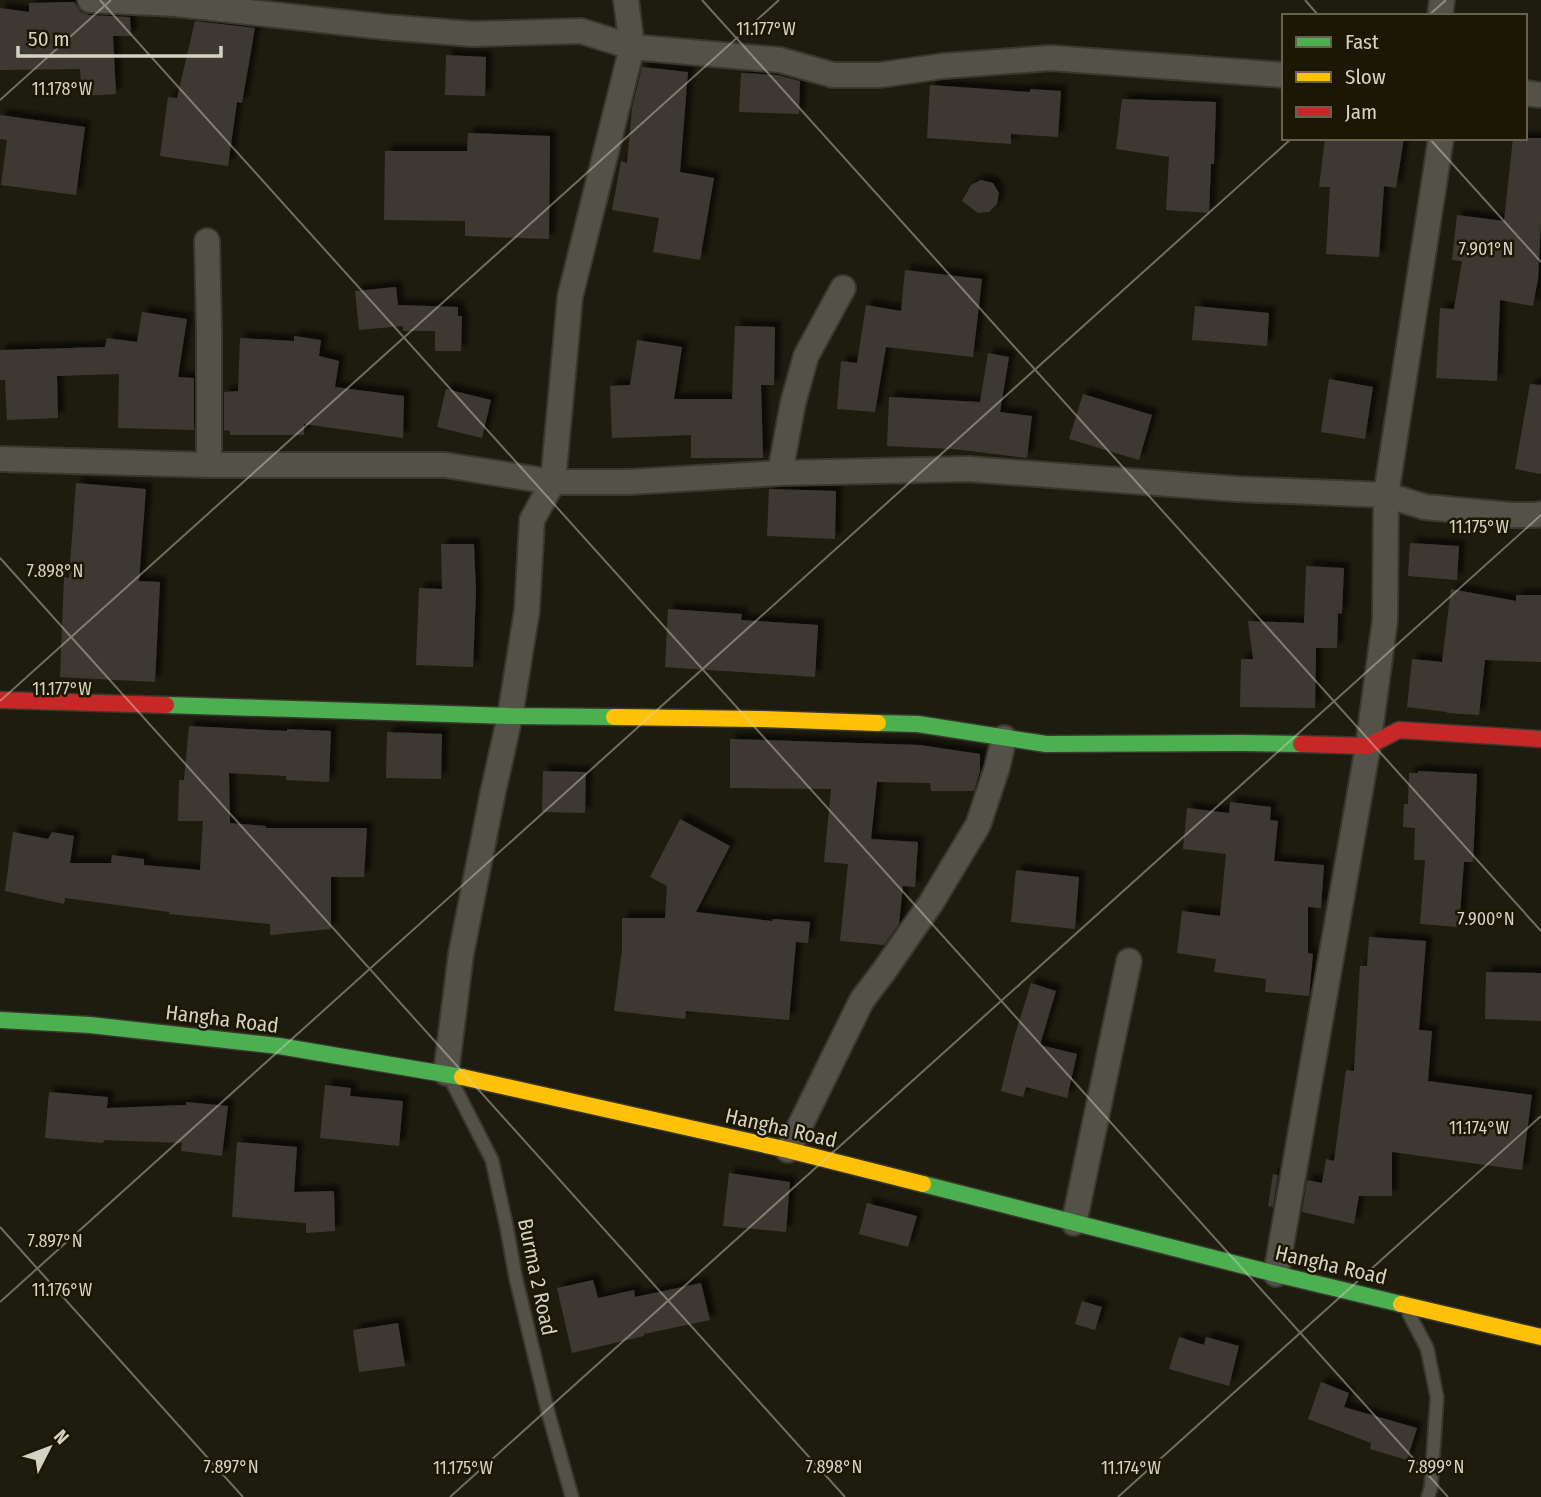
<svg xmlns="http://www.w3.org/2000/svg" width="1541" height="1497" font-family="'Fira Sans Condensed',sans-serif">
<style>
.building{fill:#3e3931;filter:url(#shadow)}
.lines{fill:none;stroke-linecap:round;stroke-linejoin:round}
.lane-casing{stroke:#39382f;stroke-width:16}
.street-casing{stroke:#39382f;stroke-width:28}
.fast-casing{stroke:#39382f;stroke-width:19}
.slow-casing{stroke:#39382f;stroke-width:19}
.jam-casing{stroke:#39382f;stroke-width:19}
.lane{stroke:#545248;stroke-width:12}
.street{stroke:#545248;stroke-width:24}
.fast{stroke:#4caf50;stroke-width:16}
.slow{stroke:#ffc107;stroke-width:16}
.jam{stroke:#c62828;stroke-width:16}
.ticks{fill:none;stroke:#d4d2c4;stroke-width:2;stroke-opacity:0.45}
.labels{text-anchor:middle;stroke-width:5;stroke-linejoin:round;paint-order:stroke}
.street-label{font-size:21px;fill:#d4d2c4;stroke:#1b1702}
.ticks-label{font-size:18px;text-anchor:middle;fill:#d4d2c4;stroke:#1b1702;stroke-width:5;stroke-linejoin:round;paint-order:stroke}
</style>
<defs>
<filter id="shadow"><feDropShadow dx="6" dy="-6" stdDeviation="2" flood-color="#0009"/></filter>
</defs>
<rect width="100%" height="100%" fill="#1e1c0f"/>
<path class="building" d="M 74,2 L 81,12 L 89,15 L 130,17 L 131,36 L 113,36 L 116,94 L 82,96 L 80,69 L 0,70 L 0,8 L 29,12 L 29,3 Z
M 195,21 L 255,28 L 242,103 L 237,102 L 228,166 L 160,156 L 168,97 L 177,98 Z
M 446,55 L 486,57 L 485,96 L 445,95 Z
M 642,67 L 688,72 L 680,172 L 714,178 L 700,260 L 653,252 L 659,218 L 612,210 L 621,161 L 627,163 L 632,108 Z
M 741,73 L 777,75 L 800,81 L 799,114 L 739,112 Z
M 930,85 L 1030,92 L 1030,89 L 1061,91 L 1058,137 L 1011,134 L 1011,144 L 927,138 Z
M 1122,99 L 1216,102 L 1214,164 L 1211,164 L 1209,213 L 1166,210 L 1169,157 L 1116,149 Z
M 0,115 L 85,127 L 76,195 L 1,185 L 7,140 L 0,139 Z
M 468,133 L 550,136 L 549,239 L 465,236 L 465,221 L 384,220 L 385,151 L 467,151 Z
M 1325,138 L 1404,138 L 1396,188 L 1384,186 L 1379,257 L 1326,254 L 1330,187 L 1319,187 Z
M 1513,138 L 1541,138 L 1541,220 L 1538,279 L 1533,306 L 1500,300 L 1497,381 L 1436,378 L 1440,308 L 1454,309 L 1462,261 L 1452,260 L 1457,215 L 1504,221 Z
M 981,180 L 993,183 L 999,193 L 997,204 L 989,212 L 978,213 L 962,201 L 971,185 Z
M 905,270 L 982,279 L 973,357 L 886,347 L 875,412 L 837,409 L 841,361 L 857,363 L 866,305 L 901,311 Z
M 396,287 L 398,305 L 458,307 L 458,316 L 462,316 L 461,351 L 435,351 L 435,331 L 403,331 L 403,326 L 359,330 L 355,291 Z
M 1195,306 L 1269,313 L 1267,346 L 1192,340 Z
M 142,312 L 187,319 L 178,377 L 194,378 L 194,430 L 118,428 L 119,374 L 57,376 L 58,418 L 7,420 L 5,380 L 0,380 L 0,350 L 105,347 L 107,338 L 137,342 Z
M 735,326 L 775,327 L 774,385 L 761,385 L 763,458 L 691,458 L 691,435 L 612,438 L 610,386 L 630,385 L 637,340 L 682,347 L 674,399 L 732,399 Z
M 294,336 L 321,340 L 319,356 L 339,361 L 335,387 L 404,396 L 403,438 L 304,424 L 304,435 L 230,435 L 230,431 L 224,430 L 224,392 L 238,391 L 240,338 L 294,341 Z
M 988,353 L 1009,357 L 1000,412 L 1032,416 L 1027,458 L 953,449 L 887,446 L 889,397 L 980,402 Z
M 1329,379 L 1373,387 L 1365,439 L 1321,432 Z
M 1530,384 L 1541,385 L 1541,474 L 1515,469 Z
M 446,389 L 491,400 L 482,438 L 437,427 Z
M 1083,394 L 1152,415 L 1139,460 L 1069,439 Z
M 76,483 L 146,489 L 139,581 L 160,582 L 155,682 L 60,677 L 64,577 L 69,578 Z
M 769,489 L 836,491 L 835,539 L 767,536 Z
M 1410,543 L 1459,546 L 1457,580 L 1408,576 Z
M 441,544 L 474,544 L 476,591 L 473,667 L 416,665 L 419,588 L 442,589 Z
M 1306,566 L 1344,568 L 1342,614 L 1338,613 L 1337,648 L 1316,648 L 1315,708 L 1240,707 L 1241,659 L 1253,659 L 1248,621 L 1304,623 Z
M 1451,589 L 1516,601 L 1516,595 L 1541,595 L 1541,662 L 1485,660 L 1479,715 L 1447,713 L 1447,712 L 1407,707 L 1412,659 L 1442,662 Z
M 668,609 L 742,614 L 741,620 L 818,625 L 815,677 L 665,667 Z
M 189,726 L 287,731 L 287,729 L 331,731 L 329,782 L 286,780 L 286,776 L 229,773 L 230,823 L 266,826 L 266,828 L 367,828 L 364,877 L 331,877 L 331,929 L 270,935 L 270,924 L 169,914 L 169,912 L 65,898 L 64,904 L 5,891 L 13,832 L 48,839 L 52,832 L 74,836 L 70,863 L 111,863 L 112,855 L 144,859 L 144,865 L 200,870 L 203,821 L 178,821 L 179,780 L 184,780 Z
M 387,732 L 442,734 L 441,779 L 386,778 Z
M 730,739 L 920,745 L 980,754 L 980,771 L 974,791 L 931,791 L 930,783 L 877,782 L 871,839 L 918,842 L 915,887 L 903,886 L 899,924 L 884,945 L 840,941 L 848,864 L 824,862 L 831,789 L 730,788 Z
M 543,771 L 586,772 L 585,813 L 542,812 Z
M 1418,771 L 1477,774 L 1473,862 L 1464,862 L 1459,927 L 1420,924 L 1425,860 L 1414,860 L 1415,828 L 1403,827 L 1404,804 L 1408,804 L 1409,773 L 1418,773 Z
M 1230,802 L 1271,807 L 1270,820 L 1278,821 L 1274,861 L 1324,865 L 1321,908 L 1308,907 L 1308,953 L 1313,954 L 1309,996 L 1265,992 L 1266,979 L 1214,972 L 1216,959 L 1177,953 L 1182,911 L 1220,916 L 1226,854 L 1183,849 L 1187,808 L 1229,813 Z
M 680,819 L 730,846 L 696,912 L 772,921 L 773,919 L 810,922 L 808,943 L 796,942 L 789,1020 L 686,1011 L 685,1019 L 614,1011 L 622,950 L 622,918 L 665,918 L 667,886 L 650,877 Z
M 1016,870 L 1079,877 L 1075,929 L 1011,922 Z
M 1369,937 L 1426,941 L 1419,1030 L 1432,1031 L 1428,1081 L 1532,1095 L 1522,1170 L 1392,1152 L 1392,1196 L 1359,1196 L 1354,1224 L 1302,1212 L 1307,1180 L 1322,1183 L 1326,1159 L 1334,1161 L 1346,1070 L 1354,1071 L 1360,966 L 1367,966 Z
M 1486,972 L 1541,973 L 1541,1021 L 1485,1019 Z
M 1031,983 L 1056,991 L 1040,1045 L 1077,1054 L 1067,1098 L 1026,1087 L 1023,1097 L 1001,1091 L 1014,1038 Z
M 325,1085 L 351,1088 L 350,1096 L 403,1101 L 399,1146 L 320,1138 Z
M 49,1092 L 108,1097 L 107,1108 L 186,1105 L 186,1102 L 228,1106 L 222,1156 L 181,1151 L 182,1143 L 104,1140 L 103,1143 L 45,1138 Z
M 237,1142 L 297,1147 L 294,1192 L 334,1191 L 335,1231 L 306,1233 L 306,1223 L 232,1217 Z
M 729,1173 L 790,1182 L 786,1232 L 723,1226 Z
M 1273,1174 L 1278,1175 L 1273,1207 L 1268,1206 Z
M 867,1203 L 917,1216 L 908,1247 L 859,1234 Z
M 593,1280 L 598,1298 L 634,1290 L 635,1297 L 701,1283 L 710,1320 L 644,1334 L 644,1336 L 572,1353 L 557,1288 Z
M 1082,1301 L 1102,1307 L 1095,1330 L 1075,1324 Z
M 398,1323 L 405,1366 L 359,1372 L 353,1330 Z
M 1179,1337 L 1204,1345 L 1206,1337 L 1239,1346 L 1229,1386 L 1169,1369 Z
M 1321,1382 L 1349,1393 L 1344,1407 L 1417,1428 L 1407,1460 L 1370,1449 L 1371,1443 L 1308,1419 Z"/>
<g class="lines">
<g class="lane-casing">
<path id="lane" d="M 452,1082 L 492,1160 L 506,1224 L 516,1279 L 548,1412 L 572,1497
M 1409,1314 L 1427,1348 L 1437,1397 L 1431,1487 L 1428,1497"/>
</g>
<g class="street-casing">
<path id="street" d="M 90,0 L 176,4 L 385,27 L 472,34 L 581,31 L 632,47 L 780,60 L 833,75 L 880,75 L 943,66 L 1051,58 L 1284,75
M 1440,16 L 1442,0
M 1525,93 L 1541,95
M 207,241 L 209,330 L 209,465
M 0,459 L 209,465 L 445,465 L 553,482 L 629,482 L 780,473 L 968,469 L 1237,489 L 1386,495 L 1425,507 L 1511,515 L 1535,515 L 1541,514
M 780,473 L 793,403 L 806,356 L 843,288
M 446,1073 L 461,954 L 493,792 L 510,716 L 527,610 L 532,520 L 553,482 L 570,297 L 632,47 L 626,0
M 788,1150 L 862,1000 L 884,971 L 931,903 L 978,825 L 997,768 L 1004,738
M 1074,1223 L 1129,961
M 1276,1274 L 1368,746 L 1385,620 L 1386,495 L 1441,138"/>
</g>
<g class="fast-casing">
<path id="fast" d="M 166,705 L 510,716 L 614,717
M 878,723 L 918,724 L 1046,744 L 1242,743 L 1301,744
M 0,1020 L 90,1025 L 279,1046 L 462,1077
M 923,1184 L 1276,1274 L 1401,1304"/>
</g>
<g class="slow-casing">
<path id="slow" d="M 614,717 L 760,719 L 878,723
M 462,1077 L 788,1150 L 923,1184
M 1401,1304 L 1541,1337"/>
</g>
<g class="jam-casing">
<path id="jam" d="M 0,700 L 166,705
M 1301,744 L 1368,746 L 1399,730 L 1541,739"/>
</g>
<use href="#lane" class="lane"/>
<use href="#street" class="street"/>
<use href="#fast" class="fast"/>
<use href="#slow" class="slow"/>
<use href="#jam" class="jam"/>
</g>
<path class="ticks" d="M 100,0 L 1448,1497M 702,0 L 1541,931M 1305,0 L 1319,16M 1428,16 L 1446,0M 0,100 L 111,0M 1429,138 L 1541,262M 0,558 L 845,1497M 0,701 L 779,0M 0,1227 L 243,1497M 0,1302 L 1292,138M 450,1497 L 1541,515M 1118,1497 L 1541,1116"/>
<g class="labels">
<g class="street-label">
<text transform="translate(222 1019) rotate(7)" y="7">Hangha Road</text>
<text transform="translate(781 1128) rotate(13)" y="7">Hangha Road</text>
<text transform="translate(1331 1265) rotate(13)" y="7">Hangha Road</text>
<text transform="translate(537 1277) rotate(78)" y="7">Burma 2 Road</text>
</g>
</g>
<g class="ticks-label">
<text x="766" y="35">11.177°W</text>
<text x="62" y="95">11.178°W</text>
<text x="1486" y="255">7.901°N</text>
<text x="1479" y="533">11.175°W</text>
<text x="55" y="577">7.898°N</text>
<text x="62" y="695">11.177°W</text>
<text x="1486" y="925">7.900°N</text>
<text x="1479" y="1134">11.174°W</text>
<text x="55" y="1247">7.897°N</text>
<text x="62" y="1296">11.176°W</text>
<text x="231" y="1473">7.897°N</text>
<text x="834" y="1473">7.898°N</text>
<text x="1436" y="1473">7.899°N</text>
<text x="463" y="1474">11.175°W</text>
<text x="1131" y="1474">11.174°W</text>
</g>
<rect x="1282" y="14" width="245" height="126" fill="#1b1702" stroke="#656250" stroke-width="2"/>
<rect x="1296" y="37" width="35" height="10" fill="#4caf50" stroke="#656250" stroke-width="2"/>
<text x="1345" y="49" font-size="21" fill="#d4d2c4">Fast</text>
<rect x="1296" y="72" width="35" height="10" fill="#ffc107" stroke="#656250" stroke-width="2"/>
<text x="1345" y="84" font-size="21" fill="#d4d2c4">Slow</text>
<rect x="1296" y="107" width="35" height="10" fill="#c62828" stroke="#656250" stroke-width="2"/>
<text x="1345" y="119" font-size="21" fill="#d4d2c4">Jam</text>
<g transform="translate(49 1448) rotate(48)" stroke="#1b1702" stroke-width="5" paint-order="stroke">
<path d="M0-5L12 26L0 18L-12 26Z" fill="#d4d2c4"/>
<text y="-10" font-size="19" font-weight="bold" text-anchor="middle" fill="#d4d2c4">N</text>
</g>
<path d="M18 46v10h203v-10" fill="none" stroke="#d4d2c4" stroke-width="3.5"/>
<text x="28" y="46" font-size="21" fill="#d4d2c4" stroke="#1b1702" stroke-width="5" paint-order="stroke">50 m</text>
</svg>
